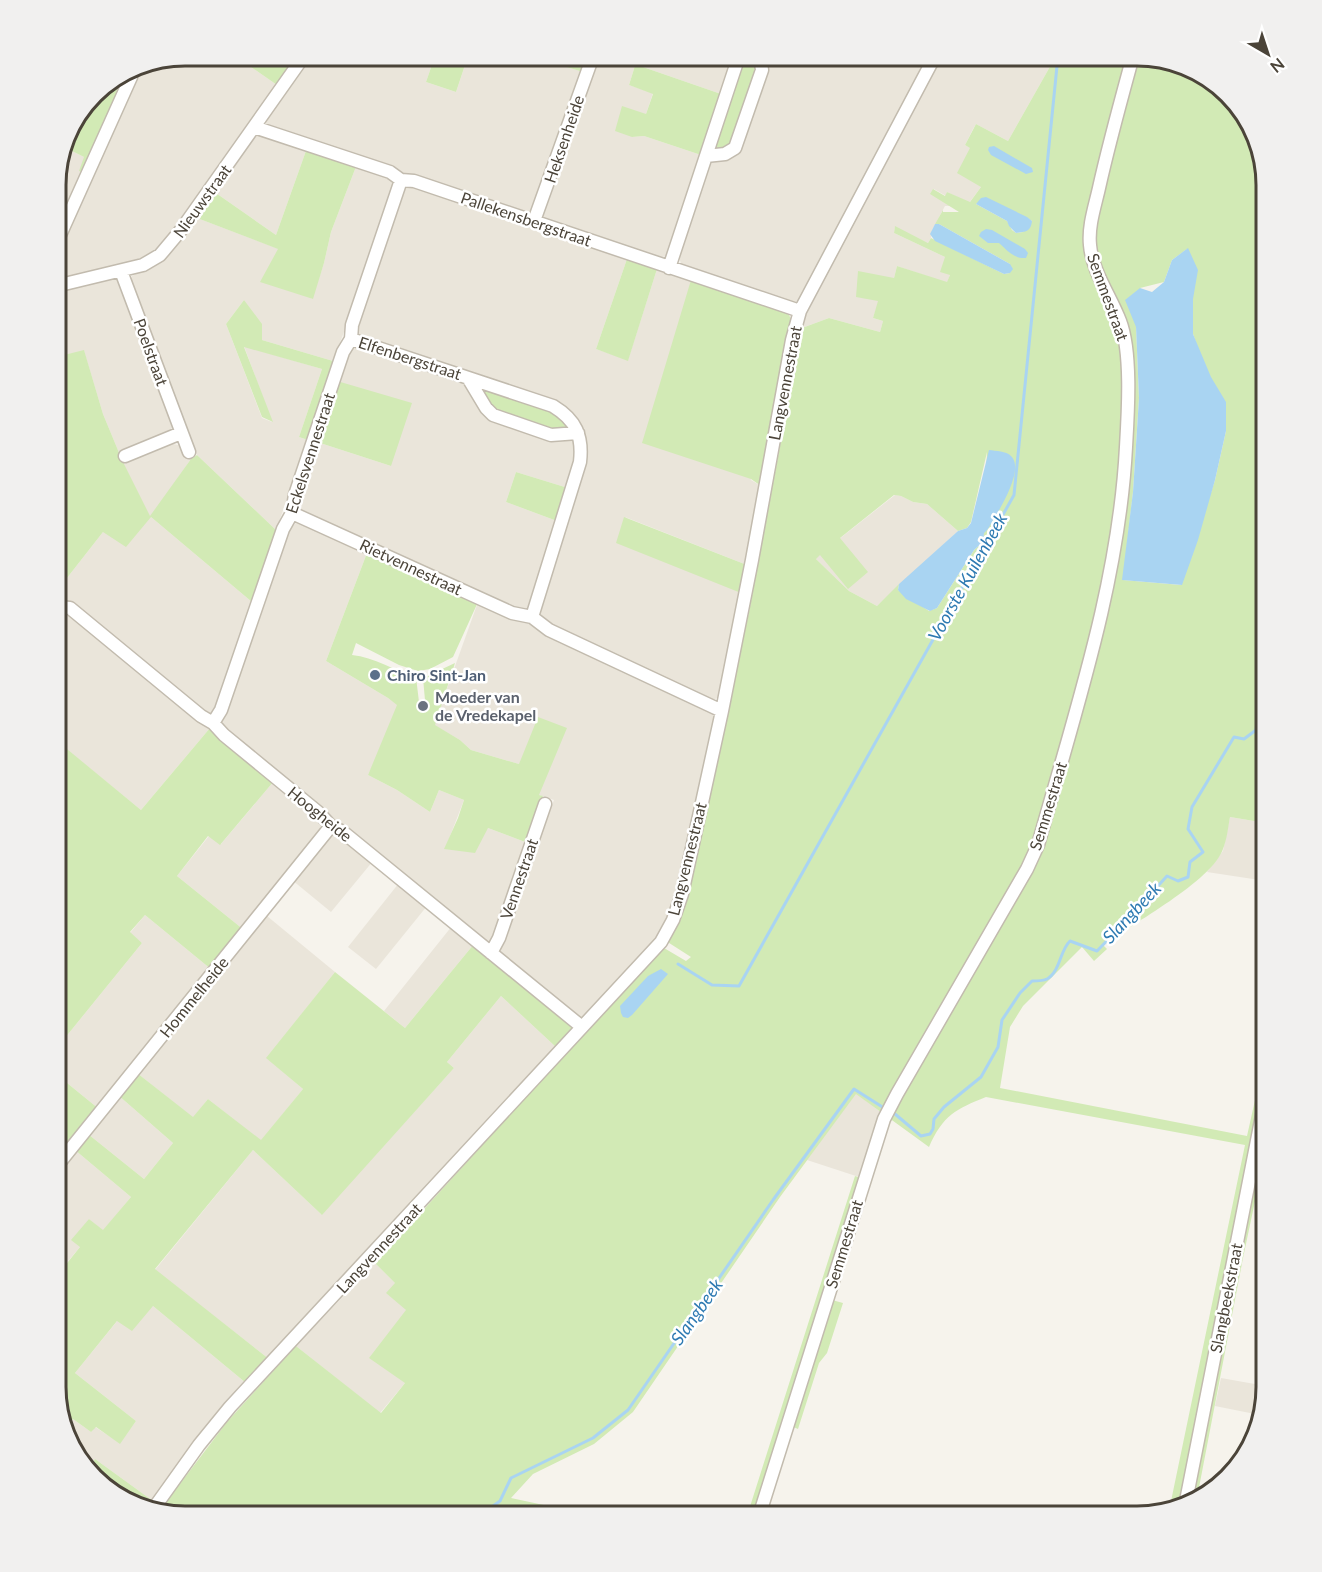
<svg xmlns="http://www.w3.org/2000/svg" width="1322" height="1572" font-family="Lato,sans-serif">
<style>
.residential{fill:#eae5da}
.green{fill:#d2eab5;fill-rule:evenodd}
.water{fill:#a9d4f2}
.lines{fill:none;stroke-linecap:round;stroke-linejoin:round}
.stream{stroke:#a9d4f2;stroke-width:3}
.minor-casing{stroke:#c2bbae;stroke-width:15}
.minor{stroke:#fff;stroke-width:12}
.service-dot{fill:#5c6f8a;stroke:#fff;stroke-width:2}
.worship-dot{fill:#6b7280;stroke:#fff;stroke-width:2}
.labels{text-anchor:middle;stroke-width:5;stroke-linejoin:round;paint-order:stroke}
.street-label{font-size:16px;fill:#4b4439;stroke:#fff}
.service-label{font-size:16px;font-weight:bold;fill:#4e5e75;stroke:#fff;text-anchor:start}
.worship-label{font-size:16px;font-weight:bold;fill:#5b616d;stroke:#fff;text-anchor:start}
.water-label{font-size:18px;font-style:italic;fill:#2e7ab2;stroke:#fff}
.rim{fill:none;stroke:#4b4439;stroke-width:3}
</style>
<rect width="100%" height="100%" fill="#f6f3ec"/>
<path class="residential" d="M 185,56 L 235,56 L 277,85 L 166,244 L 143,260 L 56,280 L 56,254 L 95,170 L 139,65 Z
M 313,56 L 435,56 L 426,82 L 456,92 L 468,56 L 538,56 L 538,58 L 583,72 L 533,210 L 529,213 L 411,177 L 267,126 L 265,121 L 277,100 L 281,101 Z
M 595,56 L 638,56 L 629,85 L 653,93 L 646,114 L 632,137 L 644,136 L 701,155 L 670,252 L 666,256 L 656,259 L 542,220 L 541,216 Z
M 646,56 L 726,56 L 733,58 L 721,94 L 643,67 Z
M 767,56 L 930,56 L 801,300 L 792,303 L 682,266 L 678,255 L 709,161 L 737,154 L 769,60 Z
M 941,56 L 1056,56 L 1008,141 L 976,124 L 973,129 L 965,145 L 971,148 L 981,187 L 969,203 L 947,192 L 946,196 L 934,189 L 931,194 L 951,206 L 945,206 L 932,230 L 931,238 L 928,243 L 895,227 L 894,233 L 945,257 L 950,275 L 947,283 L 897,266 L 894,278 L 879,301 L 873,318 L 883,321 L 880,332 L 829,318 L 802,328 L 810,303 Z
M 258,133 L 307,148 L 276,235 L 213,191 L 254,135 Z
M 64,147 L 84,157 L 86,173 L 56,238 L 56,176 Z
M 357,164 L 391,176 L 396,185 L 365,276 L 333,361 L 262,340 L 244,300 L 226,324 L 262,418 L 272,422 L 244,346 L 322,369 L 299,437 L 308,440 L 276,530 L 197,455 L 183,427 L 131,282 L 132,276 L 151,266 L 173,248 L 197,218 L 279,249 L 312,299 L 324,263 L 331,232 Z
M 408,185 L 627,259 L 596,349 L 628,360 L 657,269 L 691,280 L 751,480 L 761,486 L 747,565 L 625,517 L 741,593 L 719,697 L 715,699 L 709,700 L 551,628 L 542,619 L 540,613 L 567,524 L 579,424 L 570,411 L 558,403 L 359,335 L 356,328 L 404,187 Z
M 113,279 L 118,280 L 173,422 L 173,427 L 166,435 L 119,453 L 103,414 L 84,351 L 56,357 L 56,292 Z
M 354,346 L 466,382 L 576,440 L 577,454 L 568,488 L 516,472 L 506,502 L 557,521 L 530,607 L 527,609 L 518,611 L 305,514 L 297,505 L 317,442 L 391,466 L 337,381 L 351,347 Z
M 169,443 L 182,446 L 191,459 L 151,517 L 252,602 L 219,706 L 213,713 L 209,714 L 56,592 L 103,532 L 122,460 Z
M 895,495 L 901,496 L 913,502 L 927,504 L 958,531 L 877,606 L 849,591 L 815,558 Z
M 297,522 L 302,523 L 367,553 L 326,661 L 388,698 L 401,707 L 368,775 L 397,790 L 430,812 L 439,790 L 464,800 L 445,849 L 488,828 L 525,842 L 498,932 L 492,944 L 487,946 L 225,733 L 221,721 L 287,531 Z
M 478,602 L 531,623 L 713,713 L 715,717 L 673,907 L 658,936 L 583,1019 L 579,1020 L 497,952 L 554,800 L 539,795 L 519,764 L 471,750 L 460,740 L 434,725 Z
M 62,613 L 67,614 L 210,728 L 141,810 L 56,741 L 56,620 Z
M 274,781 L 322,823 L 323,830 L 244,930 L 177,876 L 209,836 L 221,844 Z
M 1230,817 L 1266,823 L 1266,881 L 1207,872 L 1223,851 Z
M 333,833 L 337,833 L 373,861 L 331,912 L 292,880 Z
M 399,883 L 427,906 L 376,969 L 348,947 Z
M 145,915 L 212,970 L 99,1109 L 56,1074 L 56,1049 L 142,943 L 130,933 Z
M 267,916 L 335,972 L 267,1058 L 303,1089 L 261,1141 L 208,1099 L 193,1118 L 137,1073 Z
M 452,926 L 474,944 L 405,1028 L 384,1011 Z
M 501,996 L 557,1048 L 269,1359 L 155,1270 L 253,1150 L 321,1214 L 454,1068 L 447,1062 Z
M 856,1093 L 882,1113 L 862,1178 L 807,1160 Z
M 118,1095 L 173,1143 L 144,1179 L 88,1134 Z
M 75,1150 L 131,1197 L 103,1231 L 89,1219 L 80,1247 L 58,1273 L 56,1271 L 56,1174 Z
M 375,1263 L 395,1283 L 406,1310 L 405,1383 L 380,1413 L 296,1346 Z
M 153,1306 L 246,1383 L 153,1501 L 95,1459 L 88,1469 L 78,1459 L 67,1426 L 73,1419 L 91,1432 L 95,1427 L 120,1443 L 136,1421 L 75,1373 L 118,1320 Z
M 1221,1378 L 1266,1386 L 1260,1415 L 1215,1406 Z"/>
<path class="green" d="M 235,56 L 285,56 L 294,62 L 277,85 Z
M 435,56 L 468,56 L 456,92 L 426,82 Z
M 538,56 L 588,56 L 583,72 L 537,58 Z
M 638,56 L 646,56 L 643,67 L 721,94 L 701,155 L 644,136 L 632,137 L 615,131 L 622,106 L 646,114 L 653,94 L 629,85 Z
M 742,56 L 756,56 L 759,61 L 730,147 L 715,152 L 712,147 Z
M 1056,56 L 1144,56 L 1203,74 L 1244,113 L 1266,185 L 1266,706 L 1262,724 L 1266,725 L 1266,823 L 1230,817 C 1228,828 1227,839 1223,849 C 1212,881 1132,924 1103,945 L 1107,949 L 1094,961 L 1082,947 L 1023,1006 L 1010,1027 L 1000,1088 L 1247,1136 L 1266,1051 L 1266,1149 L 1243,1258 L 1197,1498 L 1170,1506 L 1245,1145 L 986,1097 C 956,1109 943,1115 929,1147 L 856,1094 L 780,1197 L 633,1412 L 594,1444 L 533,1474 L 511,1498 L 595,1516 L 185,1516 L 160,1510 L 227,1422 L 296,1346 L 381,1413 L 405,1383 L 369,1358 L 406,1310 L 386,1293 L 395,1283 L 375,1263 L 660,950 L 664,948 L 686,961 L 691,957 L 666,941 L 727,709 L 749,612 L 802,328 L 829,318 L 880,332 L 883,321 L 873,318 L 878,301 L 856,297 L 858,271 L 894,278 L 897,266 L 947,282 L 950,275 L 940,272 L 945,257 L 894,233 L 895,226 L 928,243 L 931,238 L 1004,274 L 1010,273 L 1010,264 L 939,224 L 935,224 L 943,210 L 943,212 L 959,212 L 930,194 L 933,189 L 945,196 L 947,192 L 970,202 L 981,187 L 957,173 L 970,148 L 965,145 L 976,124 L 1008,141 ZM 986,198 L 1027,218 L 1032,221 L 1023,232 L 1016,233 L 1012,230 L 1007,221 L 976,204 ZM 1187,249 L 1193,299 L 1193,334 L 1226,431 L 1215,480 L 1181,585 L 1123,580 L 1133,492 L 1139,398 L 1136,327 L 1140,288 L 1164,282 L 1172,260 ZM 987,452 L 983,542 L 974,550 L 937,608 L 929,611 L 898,590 L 899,584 L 877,606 L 849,591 L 816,559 L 820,555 L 848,589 L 868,572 L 840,538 L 894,495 L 901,496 L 913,502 L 927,504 L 958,531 L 967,528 L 971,522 Z
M 130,69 L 86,173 L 79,171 L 84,157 L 64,147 L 69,127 L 99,88 Z
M 307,148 L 357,164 L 331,232 L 324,263 L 313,299 L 260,282 L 278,249 L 197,218 L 213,191 L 276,235 Z
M 627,259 L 657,269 L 628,361 L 596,349 Z
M 691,280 L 784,312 L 789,315 L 791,319 L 761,486 L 751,479 L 642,443 Z
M 244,300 L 262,324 L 262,340 L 333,361 L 308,440 L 299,437 L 322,369 L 244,347 L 273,422 L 262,417 L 226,324 Z
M 84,350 L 103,414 L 122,460 L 150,516 L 191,459 L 197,455 L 276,530 L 252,602 L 151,517 L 126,547 L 103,532 L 56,592 L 56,520 L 66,508 L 56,501 L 56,357 Z
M 337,381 L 412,403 L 391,466 L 317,442 Z
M 482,387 L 553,410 L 569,428 L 554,432 L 494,410 L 480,390 Z
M 516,472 L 568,488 L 557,521 L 506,502 Z
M 624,517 L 747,565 L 741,593 L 616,543 Z
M 367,553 L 478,602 L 453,657 L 430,669 L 418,671 L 399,665 L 356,643 L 352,655 C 374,657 395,671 416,677 L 419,702 L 425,700 L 423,678 L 455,663 L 435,725 L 460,740 L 471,750 L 519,764 L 538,717 L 567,728 L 539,795 L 543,796 L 525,842 L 488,828 L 475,853 L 444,849 L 458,818 L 464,800 L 439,790 L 430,812 L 397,790 L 368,775 L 397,705 L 388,698 L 326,661 Z
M 210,728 L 274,781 L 220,845 L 208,836 L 177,876 L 244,930 L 212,970 L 145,915 L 130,932 L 142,943 L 56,1049 L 56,740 L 141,810 Z
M 474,944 L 572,1024 L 572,1031 L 557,1048 L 501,996 L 447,1062 L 454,1068 L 322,1215 L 253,1150 L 155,1269 L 269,1359 L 246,1383 L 153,1306 L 132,1331 L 117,1321 L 75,1373 L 136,1421 L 120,1444 L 96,1427 L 91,1432 L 73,1419 L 67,1426 L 56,1387 L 56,1271 L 59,1273 L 80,1247 L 71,1240 L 89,1219 L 103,1230 L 131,1197 L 75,1150 L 88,1134 L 144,1179 L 173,1143 L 118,1095 L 137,1073 L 193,1117 L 208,1099 L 261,1140 L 303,1089 L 266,1058 L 335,972 L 405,1028 Z
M 56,1074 L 99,1109 L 56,1162 Z
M 855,1176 L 867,1180 L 832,1300 L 843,1303 L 827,1353 L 819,1363 L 798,1429 L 791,1426 L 768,1508 L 808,1516 L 747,1516 Z
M 95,1459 L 153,1501 L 149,1507 L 121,1499 L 88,1469 Z"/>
<path class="water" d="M 994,146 L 1032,168 L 1033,172 L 1026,174 L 991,155 L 988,150 L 989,147 Z
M 986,197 L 1027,217 L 1032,221 C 1031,231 1026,232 1016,233 L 1009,226 L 1007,221 L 976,204 L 981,198 Z
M 935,224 L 939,224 L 1010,264 L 1013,269 L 1010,273 L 1004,274 L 935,241 L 930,234 Z
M 986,229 L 992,230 L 1025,249 L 1028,253 L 1026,258 C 1014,259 1008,251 999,243 L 988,243 L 979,236 L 981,232 Z
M 1188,248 L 1198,270 L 1193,299 L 1193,334 L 1211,377 L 1226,402 L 1226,431 L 1215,480 L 1198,540 L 1182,585 L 1122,580 L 1133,492 L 1139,398 L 1136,327 L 1125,300 L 1140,288 L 1152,292 L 1164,282 L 1172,260 Z
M 989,450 C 996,451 1006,451 1011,456 C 1026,470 996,515 988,529 L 984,533 L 983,542 L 974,550 L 937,608 L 930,611 L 906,599 L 898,590 L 899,584 L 958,531 L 967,528 L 971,523 Z
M 661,969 L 668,974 L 632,1015 L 628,1018 L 623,1017 L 621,1013 L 620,1006 L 648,976 Z"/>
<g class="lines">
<path class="stream" d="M 678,964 L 712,985 L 739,986 L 1014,495 L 1058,56
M 895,1114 L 921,1136 L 930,1134 L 933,1129 L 934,1119 L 944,1107 L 981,1077 L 998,1047 L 1002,1020 L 1020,993 L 1032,981 C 1036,981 1043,981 1047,979 C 1060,972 1060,950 1070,941 L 1097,951 L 1127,920 L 1167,876 L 1178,881 L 1188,877 L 1190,862 L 1203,852 L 1188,829 L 1192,807 L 1234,737 L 1244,739 L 1256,730 L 1259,708 L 1266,695
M 479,1516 L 500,1501 L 511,1478 L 593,1438 L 628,1410 L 773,1200 L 854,1089 L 884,1108"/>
<g class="minor-casing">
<path id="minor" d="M 254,127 L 390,172 L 401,180 L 414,181 L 800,311
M 706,156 L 725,154 L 735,148 L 762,70 L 760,56
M 534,221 L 593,56
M 56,244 L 131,77 L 134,66
M 669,268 L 739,56
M 121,271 L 189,452
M 56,286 L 143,265 L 160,255 L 181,230 L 304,56
M 351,339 L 553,406 C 576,420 583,436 580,462 L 532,617
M 468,378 L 486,408 L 493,415 L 551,435 L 578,433
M 125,456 L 181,433
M 292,513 L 512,613 L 532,617 L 549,630 L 722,711
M 58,607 L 70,608 L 201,716 L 213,723 L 224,735 L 319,813 L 331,826 L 343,832 L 582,1027
M 213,723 L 221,710 L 283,529 L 292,513 L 295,495 L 343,352 L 351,339 L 352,325 L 401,180
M 491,953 L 499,938 L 545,804
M 56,1167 L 331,826
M 1186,1501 L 1266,1095
M 154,1508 L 199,1445 L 230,1407 L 661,942 L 673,920 L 682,894 L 722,711 L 752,560 L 792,340 L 800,311 L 935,56
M 759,1516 L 884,1119 L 897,1094 L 1027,869 L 1038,845 C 1074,715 1119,583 1126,447 C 1128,413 1132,352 1120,321 C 1111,297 1092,271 1090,245 C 1088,226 1095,206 1099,188 C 1109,143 1121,100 1133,56"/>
</g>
<use href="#minor" class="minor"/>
</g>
<circle class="service-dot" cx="375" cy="675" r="6"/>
<circle class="worship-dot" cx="423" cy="706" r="6"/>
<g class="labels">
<g class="street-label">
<text transform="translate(564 139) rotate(-71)" y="6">Heksenheide</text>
<text transform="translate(202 201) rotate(-54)" y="6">Nieuwstraat</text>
<text transform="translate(526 219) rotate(19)" y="6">Pallekensbergstraat</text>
<text transform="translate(1108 297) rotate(70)" y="6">Semmestraat</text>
<text transform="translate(151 352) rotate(70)" y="6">Poelstraat</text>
<text transform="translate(410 358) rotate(18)" y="6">Elfenbergstraat</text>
<text transform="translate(785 383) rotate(-79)" y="6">Langvennestraat</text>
<text transform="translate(310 453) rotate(-72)" y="6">Eckelsvennestraat</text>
<text transform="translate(411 567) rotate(25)" y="6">Rietvennestraat</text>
<text transform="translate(1048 806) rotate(-73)" y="6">Semmestraat</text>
<text transform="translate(320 814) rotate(39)" y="6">Hoogheide</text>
<text transform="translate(687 859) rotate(-76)" y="6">Langvennestraat</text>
<text transform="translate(519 879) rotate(-71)" y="6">Vennestraat</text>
<text transform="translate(194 997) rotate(-51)" y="6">Hommelheide</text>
<text transform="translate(844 1244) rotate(-73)" y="6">Semmestraat</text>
<text transform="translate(379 1248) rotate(-47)" y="6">Langvennestraat</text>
<text transform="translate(1226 1298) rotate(-79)" y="6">Slangbeekstraat</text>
</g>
<g class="service-label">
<text x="387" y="681">Chiro Sint-Jan</text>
</g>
<g class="worship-label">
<text x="435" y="703">Moeder van<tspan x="435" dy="18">de Vredekapel</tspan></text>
</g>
<g class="water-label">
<text transform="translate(968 577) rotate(-61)" y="6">Voorste Kuilenbeek</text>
<text transform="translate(1132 913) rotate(-47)" y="6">Slangbeek</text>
<text transform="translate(697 1312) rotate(-55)" y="6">Slangbeek</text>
</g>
</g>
<path d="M0 0H1322V1572H0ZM185 66H1137A119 119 0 0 1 1256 185V1387A119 119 0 0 1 1137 1506H185A119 119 0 0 1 66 1387V185A119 119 0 0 1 185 66Z" fill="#f1f0ef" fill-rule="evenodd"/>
<path class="rim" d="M185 66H1137A119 119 0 0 1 1256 185V1387A119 119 0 0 1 1137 1506H185A119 119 0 0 1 66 1387V185A119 119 0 0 1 185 66Z"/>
<g transform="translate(1268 54) rotate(141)" stroke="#ffffff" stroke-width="4.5" paint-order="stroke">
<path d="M0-4.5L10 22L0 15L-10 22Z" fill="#4b4439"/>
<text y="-9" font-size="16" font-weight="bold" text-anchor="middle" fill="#4b4439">N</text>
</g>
</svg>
